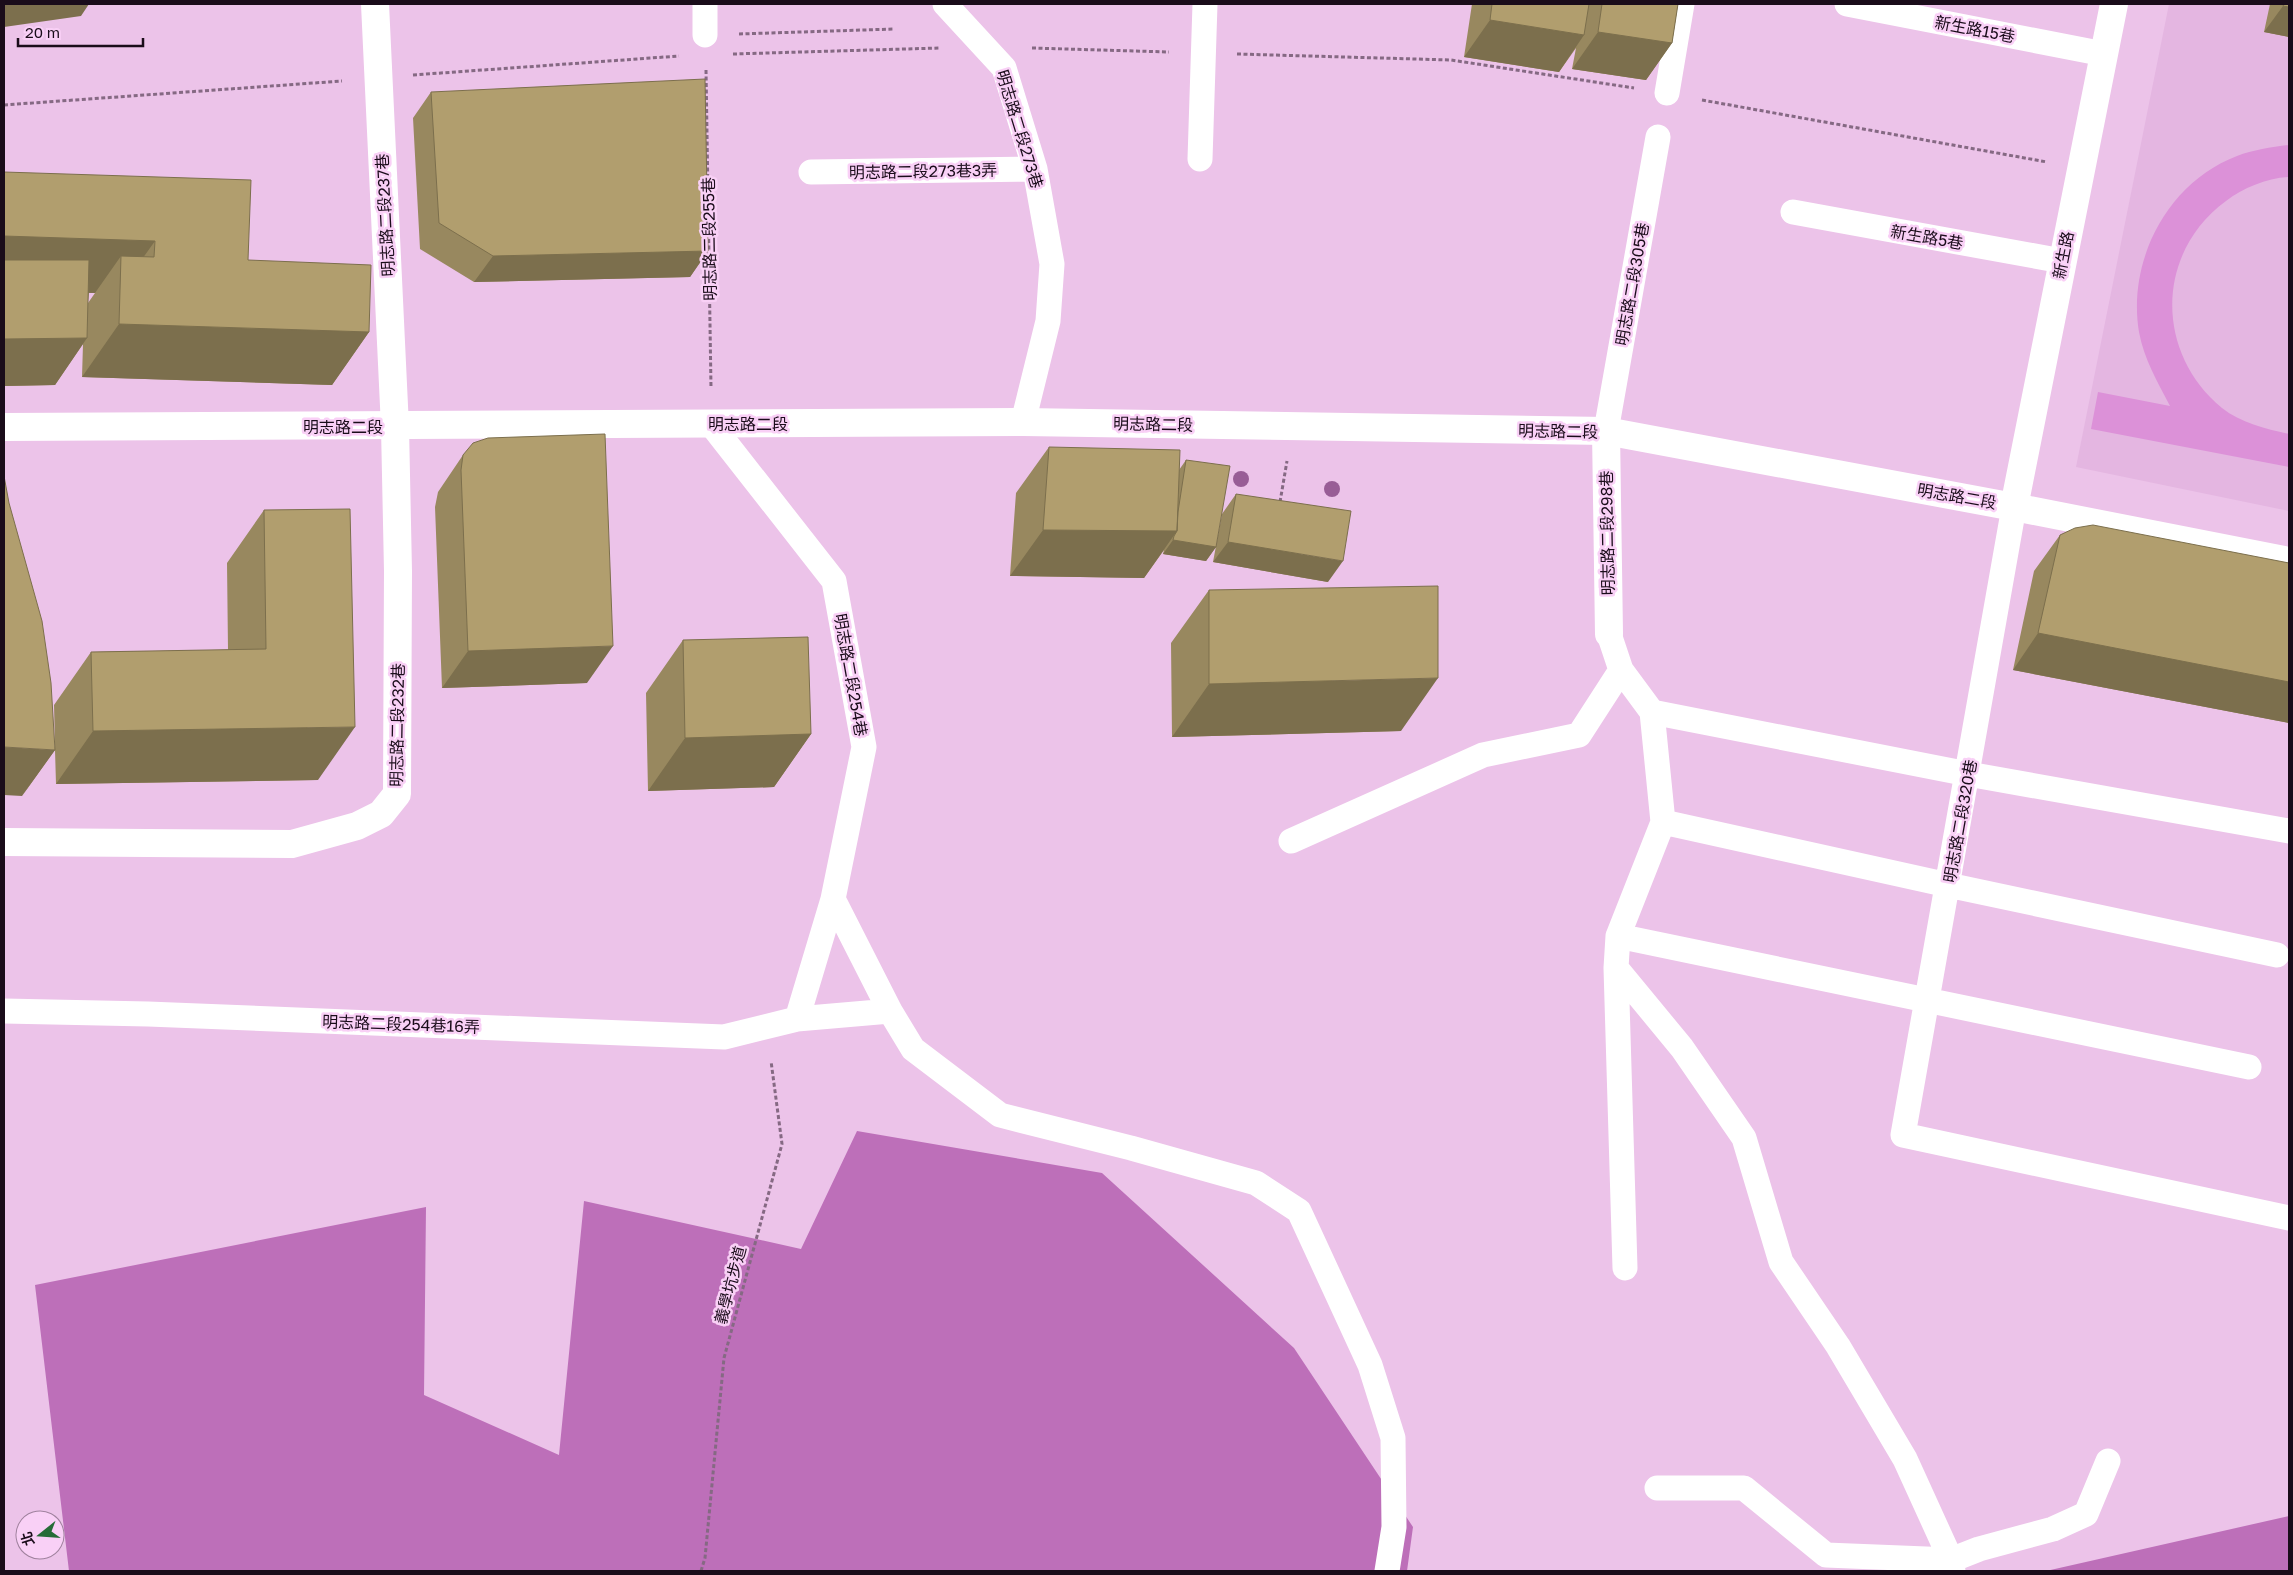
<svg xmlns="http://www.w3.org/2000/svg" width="2293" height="1575" font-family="'Golos Text','Noto Sans TC',sans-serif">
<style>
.built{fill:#e4b6e1}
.green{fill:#dc91d8}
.forest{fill:#bd6fb9}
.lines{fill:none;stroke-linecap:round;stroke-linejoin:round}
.path{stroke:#856983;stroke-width:3;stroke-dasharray:4 2.5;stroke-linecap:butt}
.service{stroke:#fff;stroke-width:25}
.minor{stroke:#fff;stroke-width:28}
.secondary{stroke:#fff;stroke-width:28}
.tree{fill:#985d96}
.wall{fill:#98885f;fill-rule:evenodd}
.shaded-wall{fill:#7c6f4d}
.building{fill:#b19e6e;stroke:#7c6f4d}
.labels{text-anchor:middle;stroke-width:5;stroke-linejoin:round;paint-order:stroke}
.street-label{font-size:16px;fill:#1a0c1a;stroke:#f9d0f6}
</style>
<rect width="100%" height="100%" fill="#ecc3e9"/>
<path class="built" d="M 2169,4 L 2289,4 L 2289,511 L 2076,467 Z"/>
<path class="green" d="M 2289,145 L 2289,177 C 2267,178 2243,188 2226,201 C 2155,253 2155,353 2222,408 C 2241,423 2266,429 2289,434 L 2289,467 L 2091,429 L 2098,392 L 2170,406 C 2157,381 2144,359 2139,332 C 2127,260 2168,182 2237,156 C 2253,150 2272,147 2289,145 Z"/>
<path class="forest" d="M 857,1131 L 1102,1173 L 1294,1348 L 1413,1527 L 1407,1571 L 69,1571 L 35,1285 L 426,1207 L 424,1395 L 559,1455 L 584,1201 L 801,1249 Z
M 2289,1516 L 2289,1571 L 2046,1571 Z"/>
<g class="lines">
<path class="path" d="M 739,34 L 894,29
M 1032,48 L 1169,52
M 733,54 L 939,48
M 1237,54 L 1451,60 L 1634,88
M 706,70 L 711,388
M 413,75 L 679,56
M 1702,100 L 2047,162
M 4,105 L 342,81
M 1280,502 L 1287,461
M 701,1571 L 705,1558 L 724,1358 L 782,1144 L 771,1061"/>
<path class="service" d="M 705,4 L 705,35
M 945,4 L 1004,68 L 1035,169 L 1052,264 L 1048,321 L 1023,422
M 1847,4 L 2104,54
M 1667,93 L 1682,4
M 1200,159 L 1205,4
M 811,172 L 1035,169
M 1793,212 L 2062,261
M 711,424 L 834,581 L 864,747 L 833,899 L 797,1019
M 1606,431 L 1658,137
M 2014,507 L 1903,1135 L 2289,1218
M 1609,634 L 1621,670 L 1652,712 L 1663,822 L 1618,936 L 1616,968 L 1682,1048 L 1744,1138 L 1781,1262 L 1838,1346 L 1905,1459 L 1951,1560 L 1953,1571
M 1652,712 L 1968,774 L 2289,831
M 1663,822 L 1948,885 L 2277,955
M 1291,841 L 1483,755 L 1579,735 L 1621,670
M 833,899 L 890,1011 L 913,1049 L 1000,1115 L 1131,1148 L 1256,1183 L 1299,1211 L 1370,1365 L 1393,1438 L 1394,1527 L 1387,1571
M 1618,936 L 2249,1067
M 1616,968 L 1625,1268
M 4,1011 L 148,1014 L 724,1037 L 797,1019 L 890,1011
M 1657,1488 L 1744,1488 L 1826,1555 L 1951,1560 L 1979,1549 L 2053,1529 L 2086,1514 L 2108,1461"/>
<path class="minor" d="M 1606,431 L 1609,634
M 2014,507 L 2114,4
M 4,842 L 292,844 L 357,826 L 381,814 L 397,794 L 398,571 L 395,427 L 375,4"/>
<path class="secondary" d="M 4,427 L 1023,422 L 1606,431 L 2014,507 L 2289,561"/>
</g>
<g class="tree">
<circle cx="1241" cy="479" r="8"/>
<circle cx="1332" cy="489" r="8"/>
</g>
<path class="wall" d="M 1472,4 L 1678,4 L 1672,43 L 1646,80 L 1572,69 L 1576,48 L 1559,72 L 1464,57 Z
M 2270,4 L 2289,4 L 2289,37 L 2264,32 Z
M 431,92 L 708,251 L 690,277 L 474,282 L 420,249 L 413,118 Z
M 4,172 L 248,260 L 369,332 L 332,385 L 82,377 L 83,344 L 55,385 L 4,386 ZM 89,293 L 95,293 L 88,303 Z
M 1049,447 L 1179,470 L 1186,460 L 1216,547 L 1206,561 L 1163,554 L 1164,550 L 1144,578 L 1010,576 L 1016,493 Z
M 463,455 L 587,683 L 442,688 L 435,507 L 438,492 Z
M 1236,494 L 1328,582 L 1213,562 L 1222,514 Z
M 264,510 L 318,780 L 56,784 L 55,750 L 22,796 L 55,746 L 54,705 L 91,652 L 228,650 L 227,563 Z
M 2060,535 L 2289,563 L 2289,723 L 2013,670 L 2034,571 Z
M 1209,590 L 1401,731 L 1172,737 L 1171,643 Z
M 683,640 L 811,734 L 774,787 L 648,791 L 646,693 Z"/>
<path class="shaded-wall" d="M 4,4 L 89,4 L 81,16 L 4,27 Z
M 2283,6 L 2289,7 L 2289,37 L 2264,32 Z
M 1490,20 L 1584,35 L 1559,72 L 1464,57 Z
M 1598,32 L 1672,43 L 1646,80 L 1572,69 Z
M 4,236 L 155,241 L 120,290 L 121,256 L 95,293 L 4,290 Z
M 708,251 L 690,277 L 474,282 L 493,256 Z
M 119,324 L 369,332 L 332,385 L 82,377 Z
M 87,338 L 55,385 L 4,386 L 4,339 Z
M 1043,530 L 1177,531 L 1144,578 L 1010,576 Z
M 1173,540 L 1216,547 L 1206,561 L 1163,554 Z
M 1228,542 L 1343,561 L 1328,582 L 1213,562 Z
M 2038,633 L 2289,682 L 2289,723 L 2013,670 Z
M 613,646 L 587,683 L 442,688 L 468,651 Z
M 1438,678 L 1401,731 L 1172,737 L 1209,684 Z
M 355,727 L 318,780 L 56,784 L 93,731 Z
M 811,734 L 774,787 L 648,791 L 685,738 Z
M 4,747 L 55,750 L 22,796 L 4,795 Z"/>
<path class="building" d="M 1492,4 L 1589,4 L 1584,35 L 1490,20 Z
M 1602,4 L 1678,4 L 1672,43 L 1598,32 Z
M 2284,4 L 2289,4 L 2289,7 L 2283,6 Z
M 705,79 L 708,251 L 493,256 L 439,223 L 431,92 Z
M 4,172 L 251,180 L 248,260 L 371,265 L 369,332 L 119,324 L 121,256 L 154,257 L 155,241 L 4,236 Z
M 4,260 L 89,260 L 87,338 L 4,339 Z
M 605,434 L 613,646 L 468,651 L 461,470 L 463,455 L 473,443 L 488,438 Z
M 1049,447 L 1180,450 L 1177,531 L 1043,530 Z
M 1186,460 L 1230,466 L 1216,547 L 1173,540 L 1174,536 L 1177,531 L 1178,512 Z
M 4,476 L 9,503 L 42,621 L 51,683 L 55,750 L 4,747 Z
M 1236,494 L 1351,511 L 1343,561 L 1228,542 Z
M 350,509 L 355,727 L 93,731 L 91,652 L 266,649 L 264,510 Z
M 2093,525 L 2289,563 L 2289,682 L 2038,633 L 2060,535 L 2075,528 Z
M 1438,586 L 1438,678 L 1209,684 L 1209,590 Z
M 808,637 L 811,734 L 685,738 L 683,640 Z"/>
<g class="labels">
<g class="street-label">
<text transform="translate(1975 29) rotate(11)" y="6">新生路15巷</text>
<text transform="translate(1020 129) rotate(73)" y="6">明志路二段273巷</text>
<text transform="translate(923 171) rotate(-1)" y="6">明志路二段273巷3弄</text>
<text transform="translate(385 215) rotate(-93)" y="6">明志路二段237巷</text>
<text transform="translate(1927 237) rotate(10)" y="6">新生路5巷</text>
<text transform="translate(709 239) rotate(-91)" y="6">明志路二段255巷</text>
<text transform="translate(2063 255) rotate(-79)" y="6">新生路</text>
<text transform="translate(1632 284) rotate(-80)" y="6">明志路二段305巷</text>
<text x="748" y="430">明志路二段</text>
<text transform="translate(1153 424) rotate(1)" y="6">明志路二段</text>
<text x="343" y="433">明志路二段</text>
<text transform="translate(1558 431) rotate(1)" y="6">明志路二段</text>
<text transform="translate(1957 496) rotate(10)" y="6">明志路二段</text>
<text transform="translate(1607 533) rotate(-91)" y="6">明志路二段298巷</text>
<text transform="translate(851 675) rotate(80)" y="6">明志路二段254巷</text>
<text transform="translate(397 725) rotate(-89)" y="6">明志路二段232巷</text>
<text transform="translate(1960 821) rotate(-80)" y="6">明志路二段320巷</text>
<text transform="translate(401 1024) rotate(2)" y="6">明志路二段254巷16弄</text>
<text transform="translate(730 1285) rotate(-75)" y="6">義學坑步道</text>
</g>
</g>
<rect width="2293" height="1575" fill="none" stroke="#1a0c1a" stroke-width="10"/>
<g transform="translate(40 1535) rotate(253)"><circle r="24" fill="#f9d0f6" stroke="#a0829e"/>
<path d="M0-4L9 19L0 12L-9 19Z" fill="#266c37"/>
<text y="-8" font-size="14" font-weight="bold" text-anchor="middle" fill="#1a0c1a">北</text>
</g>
<path d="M18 38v8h125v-8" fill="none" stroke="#1a0c1a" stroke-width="2.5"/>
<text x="25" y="38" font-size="15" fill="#1a0c1a" stroke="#f9d0f6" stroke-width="4" paint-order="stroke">20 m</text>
</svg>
